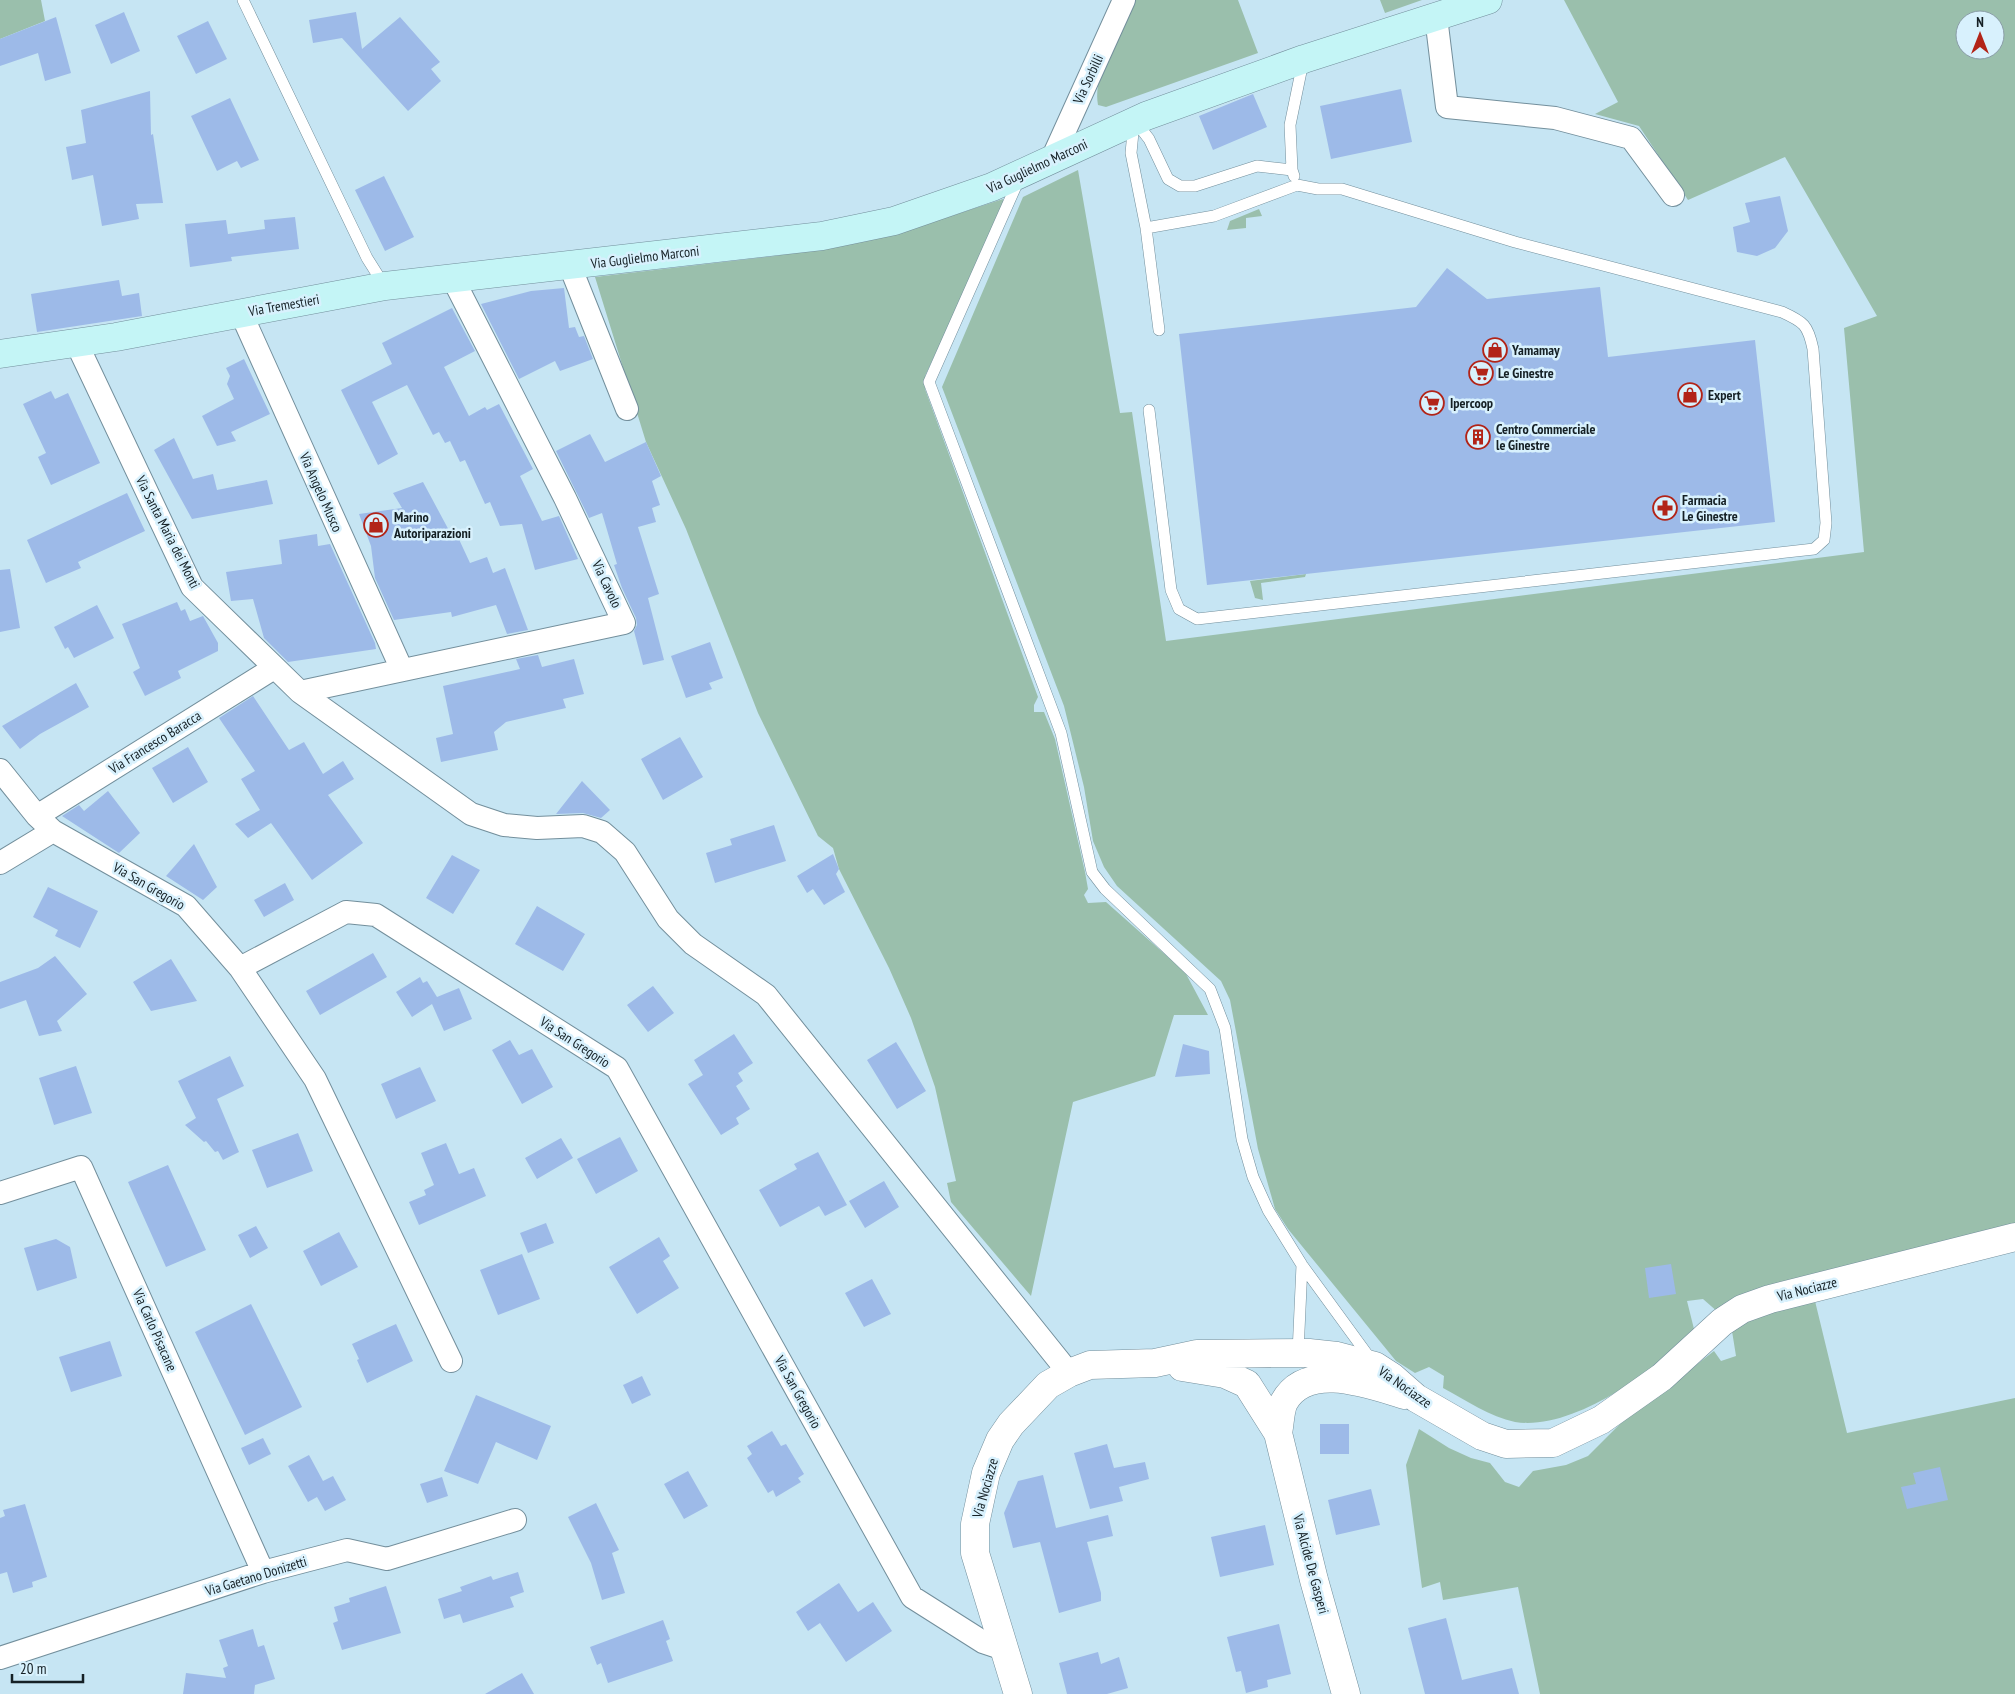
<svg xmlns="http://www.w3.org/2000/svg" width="2015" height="1694" font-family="'PT Sans Narrow',sans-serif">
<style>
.green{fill:#9abfac;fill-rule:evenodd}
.building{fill:#9dbae8}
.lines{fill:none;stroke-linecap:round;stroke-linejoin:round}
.service-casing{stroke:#738f9c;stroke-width:12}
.minor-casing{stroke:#738f9c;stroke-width:24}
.tertiary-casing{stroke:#738f9c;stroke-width:29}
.secondary-casing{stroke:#738f9c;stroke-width:29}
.service{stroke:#fff;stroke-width:11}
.minor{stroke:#fff;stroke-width:22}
.tertiary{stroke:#fff;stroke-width:28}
.secondary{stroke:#c4f5f6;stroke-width:28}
.labels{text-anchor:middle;stroke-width:5;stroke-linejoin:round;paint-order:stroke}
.street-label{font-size:14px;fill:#152025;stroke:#d8f1fd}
.poi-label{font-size:14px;font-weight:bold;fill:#152025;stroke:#d8f1fd;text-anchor:start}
</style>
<rect width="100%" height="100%" fill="#c6e5f3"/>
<path class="green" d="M 0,0 L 41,0 L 45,21 L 0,39 Z
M 1132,0 L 1238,0 L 1258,53 L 1106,107 L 1098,105 C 1092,75 1120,29 1132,0 Z
M 1380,0 L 1422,0 L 1385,13 Z
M 1564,0 L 2015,0 L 2015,1225 L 1719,1313 L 1703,1299 L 1687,1301 L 1695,1333 C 1653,1371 1574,1431 1515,1422 C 1490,1417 1466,1400 1443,1388 L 1444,1376 L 1429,1367 L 1415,1373 L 1396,1361 L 1288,1229 L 1275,1209 L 1258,1149 L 1230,1000 L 1221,981 L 1117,886 L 1104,867 L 1093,841 L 1084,787 L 1064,706 L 942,387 L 1023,197 L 1078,170 L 1120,413 L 1132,412 L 1166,641 L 1864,552 L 1844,328 L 1877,316 L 1785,157 L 1688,200 L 1639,126 L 1595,114 L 1618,102 ZM 1965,20 L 1995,20 L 1995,50 L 1965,50 Z
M 1003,199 L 1003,209 L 925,376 L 925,389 L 1038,697 L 1034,705 L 1034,712 L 1044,712 L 1055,739 L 1085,872 L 1088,889 L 1084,895 L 1088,903 L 1106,902 L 1185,972 L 1208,1015 L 1174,1015 L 1155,1076 L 1073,1102 L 1031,1296 L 951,1202 L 947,1183 L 956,1181 L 935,1087 L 911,1018 L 889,968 L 839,869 L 833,848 L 818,836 L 758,713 L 686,529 L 646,442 L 595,277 L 775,256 L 902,232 Z
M 1259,209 L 1262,216 L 1246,218 L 1246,228 L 1227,230 L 1230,221 Z
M 1306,574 L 1305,577 L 1261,583 L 1263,600 L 1255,598 L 1250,581 Z
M 1815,1301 L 1847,1433 L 2015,1398 L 2015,1694 L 1540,1694 L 1518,1587 L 1443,1600 L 1440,1582 L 1422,1588 L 1406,1465 L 1419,1429 L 1449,1448 L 1471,1458 L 1490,1463 L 1505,1482 L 1519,1487 L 1533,1471 L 1566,1465 L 1588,1456 L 1620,1424 L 1714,1351 L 1721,1361 L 1736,1356 L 1732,1331 L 1746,1318 Z"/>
<path class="building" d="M 124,12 L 140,51 L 111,64 L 95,25 Z
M 356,12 L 362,49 L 400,17 L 440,62 L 431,69 L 441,81 L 408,111 L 342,38 L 313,43 L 309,20 Z
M 56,17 L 71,73 L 45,81 L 38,53 L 0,66 L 0,39 Z
M 208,21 L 227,59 L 196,74 L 177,36 Z
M 1401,89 L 1412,142 L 1331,159 L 1320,106 Z
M 150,91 L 151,135 L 153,134 L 163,203 L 136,204 L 139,219 L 102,226 L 93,175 L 72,180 L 66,147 L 86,143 L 81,110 Z
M 1253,94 L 1267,127 L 1213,150 L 1199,116 Z
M 230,98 L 259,160 L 241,168 L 237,161 L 217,171 L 191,116 Z
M 384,176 L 414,237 L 385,251 L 355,190 Z
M 1780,196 L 1788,231 L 1775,248 L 1757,256 L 1737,252 L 1733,227 L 1750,222 L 1745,203 Z
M 295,217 L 299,249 L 231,257 L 232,261 L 190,267 L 185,224 L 226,220 L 228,234 L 265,229 L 264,220 Z
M 1447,268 L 1487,299 L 1600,287 L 1608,357 L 1755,340 L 1775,522 L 1207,585 L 1179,334 L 1416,307 Z
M 119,280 L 122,296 L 139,293 L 142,316 L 37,332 L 31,294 Z
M 564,288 L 569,328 L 575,327 L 579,337 L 584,336 L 593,359 L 560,371 L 555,361 L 519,379 L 481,304 L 531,291 Z
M 452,308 L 475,351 L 444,367 L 469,416 L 485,407 L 487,410 L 499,404 L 533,469 L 520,476 L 542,521 L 559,516 L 578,559 L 535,570 L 522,524 L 500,526 L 490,502 L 485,504 L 465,460 L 460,462 L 450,441 L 445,443 L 439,432 L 433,435 L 407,385 L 372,402 L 398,454 L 378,465 L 341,390 L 392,364 L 382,343 Z
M 244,359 L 270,414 L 231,432 L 236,441 L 217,446 L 202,416 L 234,399 L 227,384 L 230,376 L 226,368 Z
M 51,391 L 55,399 L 68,393 L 100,463 L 51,485 L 38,457 L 46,453 L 23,404 Z
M 590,434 L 605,462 L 646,442 L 661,476 L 652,481 L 660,505 L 652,508 L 656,522 L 638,527 L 659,594 L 648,598 L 664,660 L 643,665 L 634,631 L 637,625 L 636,618 L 622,588 L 614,565 L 617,564 L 602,513 L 589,518 L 556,451 Z
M 174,438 L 193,479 L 213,474 L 217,490 L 267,480 L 273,504 L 192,519 L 154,450 Z
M 423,482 L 452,536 L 457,535 L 470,563 L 487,557 L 493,573 L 505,568 L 528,630 L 507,634 L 496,605 L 452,617 L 451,612 L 394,620 L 375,578 L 371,546 L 359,514 L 402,508 L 393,493 Z
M 127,493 L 145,531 L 78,562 L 81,568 L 46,583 L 27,540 Z
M 317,534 L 318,546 L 330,544 L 375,643 L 376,649 L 288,662 L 264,638 L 253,599 L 231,601 L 226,572 L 282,564 L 279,540 Z
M 10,569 L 20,628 L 0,632 L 0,570 Z
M 177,602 L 181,611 L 185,609 L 190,621 L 203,616 L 218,643 L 218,651 L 178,671 L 181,678 L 145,696 L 133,672 L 140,668 L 122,624 Z
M 97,605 L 114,638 L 74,658 L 68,647 L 65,649 L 54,627 Z
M 710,642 L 723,678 L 709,683 L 712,689 L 686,698 L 671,656 Z
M 538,655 L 542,667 L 574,659 L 584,694 L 563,699 L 566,708 L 506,722 L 494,732 L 498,750 L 441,762 L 436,738 L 453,734 L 443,686 L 520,669 L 516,659 Z
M 76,683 L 89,707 L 40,734 L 20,749 L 2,726 Z
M 253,696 L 289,750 L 304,742 L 323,774 L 343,761 L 354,779 L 328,795 L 363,843 L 312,880 L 271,823 L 248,838 L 235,824 L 260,810 L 241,779 L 255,771 L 219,718 Z
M 680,737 L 703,777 L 663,800 L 641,759 Z
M 188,747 L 208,782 L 173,803 L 152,768 Z
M 582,781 L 610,810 L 601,818 L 583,813 L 556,814 Z
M 108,791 L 140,833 L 119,853 L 62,816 L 79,805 L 84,811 Z
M 774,825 L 786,861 L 715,883 L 706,853 L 732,845 L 730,839 Z
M 194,844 L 217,887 L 203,900 L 166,876 Z
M 833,854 L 839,869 L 836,874 L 845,892 L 824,905 L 813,889 L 807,893 L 797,876 Z
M 452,855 L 480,870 L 453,914 L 426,898 Z
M 285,883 L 294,900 L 264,917 L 254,900 Z
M 48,887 L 98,911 L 80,948 L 55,936 L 58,930 L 33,917 Z
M 537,906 L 585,934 L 563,971 L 515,944 Z
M 373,953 L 387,977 L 320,1015 L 306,991 Z
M 55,956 L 87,994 L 57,1021 L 62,1031 L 39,1036 L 26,1000 L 0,1009 L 0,982 L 38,968 Z
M 171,959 L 197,1001 L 151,1011 L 133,982 Z
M 420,977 L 423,983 L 427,981 L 437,997 L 459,988 L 472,1019 L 444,1031 L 432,1004 L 412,1017 L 396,992 Z
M 653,986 L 674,1013 L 648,1032 L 627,1005 Z
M 734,1034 L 753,1063 L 738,1073 L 743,1081 L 736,1086 L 750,1109 L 736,1118 L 739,1124 L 721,1135 L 688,1084 L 703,1075 L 694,1060 Z
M 510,1040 L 519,1055 L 532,1049 L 553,1087 L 522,1104 L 492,1050 Z
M 896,1042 L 926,1091 L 897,1109 L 867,1060 Z
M 1183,1044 L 1209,1051 L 1210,1074 L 1175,1077 Z
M 230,1056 L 244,1086 L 217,1099 L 239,1152 L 223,1160 L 218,1151 L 215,1152 L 206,1141 L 204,1142 L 185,1125 L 196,1118 L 178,1081 Z
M 76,1066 L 92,1113 L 54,1125 L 39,1078 Z
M 420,1067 L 436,1101 L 396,1119 L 381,1084 Z
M 298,1133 L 313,1171 L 267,1188 L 252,1150 Z
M 620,1137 L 638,1171 L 596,1194 L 577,1159 Z
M 561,1138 L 573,1158 L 537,1179 L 525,1158 Z
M 446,1143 L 459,1174 L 474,1168 L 486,1196 L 419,1225 L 409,1202 L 426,1195 L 424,1190 L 434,1185 L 421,1153 Z
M 818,1152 L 847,1205 L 825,1216 L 819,1206 L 780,1227 L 759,1190 L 797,1169 L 794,1164 Z
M 168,1165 L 206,1250 L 166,1267 L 128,1182 Z
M 884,1181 L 899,1207 L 865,1228 L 849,1201 Z
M 546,1223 L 554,1243 L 528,1253 L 520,1233 Z
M 256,1226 L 268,1248 L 250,1258 L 238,1235 Z
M 339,1232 L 358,1267 L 321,1286 L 303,1251 Z
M 659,1237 L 670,1256 L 663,1261 L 679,1288 L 637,1314 L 609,1267 Z
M 56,1239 L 70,1247 L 77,1278 L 37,1291 L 24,1248 Z
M 522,1254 L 540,1299 L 498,1315 L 480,1270 Z
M 1671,1264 L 1676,1294 L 1649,1298 L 1645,1268 Z
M 872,1279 L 891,1314 L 864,1327 L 845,1293 Z
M 251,1304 L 302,1407 L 245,1435 L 195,1332 Z
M 396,1324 L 413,1361 L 367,1383 L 357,1360 L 359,1359 L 352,1344 Z
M 110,1341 L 122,1376 L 71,1392 L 59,1357 Z
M 642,1376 L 651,1395 L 632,1404 L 623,1385 Z
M 476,1395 L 551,1426 L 537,1460 L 496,1442 L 478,1484 L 444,1471 Z
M 1320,1424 L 1349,1424 L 1349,1454 L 1320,1454 Z
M 772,1431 L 781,1446 L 786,1444 L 804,1474 L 798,1478 L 801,1482 L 776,1497 L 773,1490 L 768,1493 L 747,1458 L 752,1454 L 747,1446 Z
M 263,1438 L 271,1454 L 249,1465 L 241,1448 Z
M 1107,1444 L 1114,1468 L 1145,1462 L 1149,1479 L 1119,1487 L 1123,1501 L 1090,1509 L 1074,1453 Z
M 309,1455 L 323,1481 L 333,1476 L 346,1500 L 325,1511 L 317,1497 L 308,1502 L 288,1466 Z
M 1940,1467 L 1948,1500 L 1907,1509 L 1901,1487 L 1916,1484 L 1913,1473 Z
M 688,1471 L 708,1506 L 684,1519 L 664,1484 Z
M 1043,1475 L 1056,1528 L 1108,1515 L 1113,1536 L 1087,1542 L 1101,1593 L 1101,1601 L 1059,1613 L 1040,1542 L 1013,1548 L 1004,1513 L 1018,1481 Z
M 442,1477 L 448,1496 L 427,1503 L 420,1484 Z
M 1371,1489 L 1380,1525 L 1336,1535 L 1328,1500 Z
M 596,1503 L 619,1550 L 612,1553 L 625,1593 L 602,1600 L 591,1563 L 568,1517 Z
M 25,1504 L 47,1577 L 32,1582 L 33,1587 L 13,1593 L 7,1572 L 0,1574 L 0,1518 L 5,1516 L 3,1510 Z
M 1265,1525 L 1274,1565 L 1220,1577 L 1211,1537 Z
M 518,1572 L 524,1592 L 510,1597 L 514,1607 L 463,1623 L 460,1614 L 444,1619 L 438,1599 L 462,1591 L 460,1587 L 491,1576 L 493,1580 Z
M 839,1583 L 858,1612 L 873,1602 L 892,1631 L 846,1662 L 820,1623 L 808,1631 L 796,1612 Z
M 386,1586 L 401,1633 L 342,1650 L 333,1623 L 338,1621 L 334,1607 L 350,1602 L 349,1598 Z
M 1446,1618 L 1462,1680 L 1512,1668 L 1519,1694 L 1425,1694 L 1408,1628 Z
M 663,1620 L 670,1639 L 666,1641 L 673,1661 L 608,1683 L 601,1663 L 597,1665 L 590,1647 Z
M 1279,1624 L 1291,1674 L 1267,1680 L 1268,1687 L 1246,1693 L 1241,1671 L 1236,1672 L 1227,1637 Z
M 253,1629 L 258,1647 L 264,1645 L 275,1679 L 255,1685 L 254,1694 L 183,1694 L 186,1673 L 226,1678 L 223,1668 L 228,1666 L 219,1640 Z
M 1098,1652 L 1101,1664 L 1119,1657 L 1128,1688 L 1107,1694 L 1067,1694 L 1059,1663 Z
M 522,1673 L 534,1694 L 485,1694 Z"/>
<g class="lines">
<g class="service-casing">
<path id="service" d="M 243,0 L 367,258 L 384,285
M 1135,121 L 1149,139 L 1168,179 L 1180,186 L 1195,186 L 1257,166 L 1292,170
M 1134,122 L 1131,153 L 1146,228 L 1159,330
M 1294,176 L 1292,170 L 1290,125 L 1303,62
M 1020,177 L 929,382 L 1061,733 L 1092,872 L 1105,889 L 1210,989 L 1225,1028 L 1242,1139 L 1253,1177 L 1268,1210 L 1302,1265 L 1372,1361
M 1146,228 L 1214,216 L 1297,185 L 1318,189 L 1342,189 L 1515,242 L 1782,312 C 1804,322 1808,325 1813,349 L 1826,523 L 1824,540 L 1814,549 L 1197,619 L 1179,609 L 1171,590 L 1149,410
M 1298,1353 L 1302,1265"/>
</g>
<g class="minor-casing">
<path id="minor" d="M 1436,17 L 1447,107 L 1555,118 L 1631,138 L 1673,195
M 1052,159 L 1124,0
M 570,266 L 627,409
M 241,313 L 402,670
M 76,342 L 192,587 L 300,692 L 471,814 L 504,825 L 537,828 L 583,826 L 602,832 L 625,852 L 668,919 L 693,944 L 766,995 L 1069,1373
M 300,692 L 624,623 L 565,498 L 452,277
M 0,770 L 37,816 L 53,831 L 186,906 L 240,968 L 346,912 L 376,915 L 617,1068 L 912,1597 L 983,1642 L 1004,1649
M 37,816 L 274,668
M 0,863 L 53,831
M 240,968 L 315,1079 L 451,1361
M 0,1193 L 81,1167 L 263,1572
M 0,1658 L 263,1572 L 347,1550 L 387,1559 L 515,1520"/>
</g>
<g class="tertiary-casing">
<path id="tertiary" d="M 1182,1367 L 1225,1374 L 1247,1384 L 1278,1433 L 1314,1580 L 1346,1694
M 1278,1433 C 1280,1424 1280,1410 1284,1402 C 1307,1360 1371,1385 1405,1395
M 1018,1694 L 975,1553 L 975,1524 L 986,1473 L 1000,1440 L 1011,1424 L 1048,1385 L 1069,1373 L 1090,1365 L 1155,1363 L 1197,1354 L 1309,1353 L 1337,1356 L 1375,1366 L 1392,1377 L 1416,1398 L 1482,1436 L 1506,1444 L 1553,1443 L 1601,1420 L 1662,1377 L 1722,1322 L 1742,1309 L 1770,1299 L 2015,1237"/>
</g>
<g class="secondary-casing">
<path id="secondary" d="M 0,354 L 116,337 L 385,286 L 822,236 L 894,221 L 992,187 L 1146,116 L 1304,59 L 1488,0"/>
</g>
<use href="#service" class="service"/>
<use href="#minor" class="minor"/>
<use href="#tertiary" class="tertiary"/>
<use href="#secondary" class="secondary"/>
</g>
<defs>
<g id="shop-ring" transform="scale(1.25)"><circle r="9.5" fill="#d8f1fd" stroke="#b22418" stroke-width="1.5"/><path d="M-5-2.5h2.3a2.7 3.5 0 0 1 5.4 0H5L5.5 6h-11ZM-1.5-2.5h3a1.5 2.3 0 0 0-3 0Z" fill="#b22418"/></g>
<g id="supermarket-ring" transform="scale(1.25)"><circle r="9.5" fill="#d8f1fd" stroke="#b22418" stroke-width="1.5"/><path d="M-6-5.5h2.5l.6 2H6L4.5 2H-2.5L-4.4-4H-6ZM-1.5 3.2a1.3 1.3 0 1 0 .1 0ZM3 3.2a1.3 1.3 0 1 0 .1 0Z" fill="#b22418"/></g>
<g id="building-ring" transform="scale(1.25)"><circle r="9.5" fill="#d8f1fd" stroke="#b22418" stroke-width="1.5"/><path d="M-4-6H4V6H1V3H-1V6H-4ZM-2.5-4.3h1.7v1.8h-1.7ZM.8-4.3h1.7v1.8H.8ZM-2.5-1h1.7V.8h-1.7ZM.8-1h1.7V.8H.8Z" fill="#b22418"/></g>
<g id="pharmacy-ring" transform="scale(1.25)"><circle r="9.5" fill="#d8f1fd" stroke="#b22418" stroke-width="1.5"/><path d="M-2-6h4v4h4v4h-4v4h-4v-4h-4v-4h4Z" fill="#b22418"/></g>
</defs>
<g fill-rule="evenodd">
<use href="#shop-ring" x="1495" y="350"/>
<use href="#supermarket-ring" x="1481" y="373"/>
<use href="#shop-ring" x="1690" y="395"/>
<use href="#supermarket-ring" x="1432" y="403"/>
<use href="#building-ring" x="1478" y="437"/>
<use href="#pharmacy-ring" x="1665" y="508"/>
<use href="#shop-ring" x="376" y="525"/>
</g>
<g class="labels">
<g class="street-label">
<text transform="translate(1088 79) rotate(-65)" y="5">Via Sorbilli</text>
<text transform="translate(1037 166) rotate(-25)" y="5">Via Guglielmo Marconi</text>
<text transform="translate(645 257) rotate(-7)" y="5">Via Guglielmo Marconi</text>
<text transform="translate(284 305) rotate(-10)" y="5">Via Tremestieri</text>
<text transform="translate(321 492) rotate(66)" y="5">Via Angelo Musco</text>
<text transform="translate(168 532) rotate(63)" y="5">Via Santa Maria dei Monti</text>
<text transform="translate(607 584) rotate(65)" y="5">Via Cavolo</text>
<text transform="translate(155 742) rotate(-32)" y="5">Via Francesco Baracca</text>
<text transform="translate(149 886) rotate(30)" y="5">Via San Gregorio</text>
<text transform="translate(575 1042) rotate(33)" y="5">Via San Gregorio</text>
<text transform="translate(1807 1289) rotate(-14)" y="5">Via Nociazze</text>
<text transform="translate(155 1330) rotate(66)" y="5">Via Carlo Pisacane</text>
<text transform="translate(1405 1387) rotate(35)" y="5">Via Nociazze</text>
<text transform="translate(798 1392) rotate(61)" y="5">Via San Gregorio</text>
<text transform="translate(985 1488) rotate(-74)" y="5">Via Nociazze</text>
<text transform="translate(1311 1564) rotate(75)" y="5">Via Alcide De Gasperi</text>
<text transform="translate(256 1576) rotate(-17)" y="5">Via Gaetano Donizetti</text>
</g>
<g class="poi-label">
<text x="1512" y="355">Yamamay</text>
<text x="1498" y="378">Le Ginestre</text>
<text x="1708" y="400">Expert</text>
<text x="1450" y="408">Ipercoop</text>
<text x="1496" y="434">Centro Commerciale<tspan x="1496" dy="16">le Ginestre</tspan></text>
<text x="1682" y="505">Farmacia<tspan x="1682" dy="16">Le Ginestre</tspan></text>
<text x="394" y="522">Marino<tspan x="394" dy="16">Autoriparazioni</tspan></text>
</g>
</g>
<g transform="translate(1980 35)"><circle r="24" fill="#d8f1fd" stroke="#8a9da7"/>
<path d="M0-4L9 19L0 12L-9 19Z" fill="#b22418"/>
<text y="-8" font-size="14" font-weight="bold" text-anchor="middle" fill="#152025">N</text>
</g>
<path d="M12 1674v8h71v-8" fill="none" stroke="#152025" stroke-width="2.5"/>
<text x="20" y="1674" font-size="15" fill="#152025" stroke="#d8f1fd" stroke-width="4" paint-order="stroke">20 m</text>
</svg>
